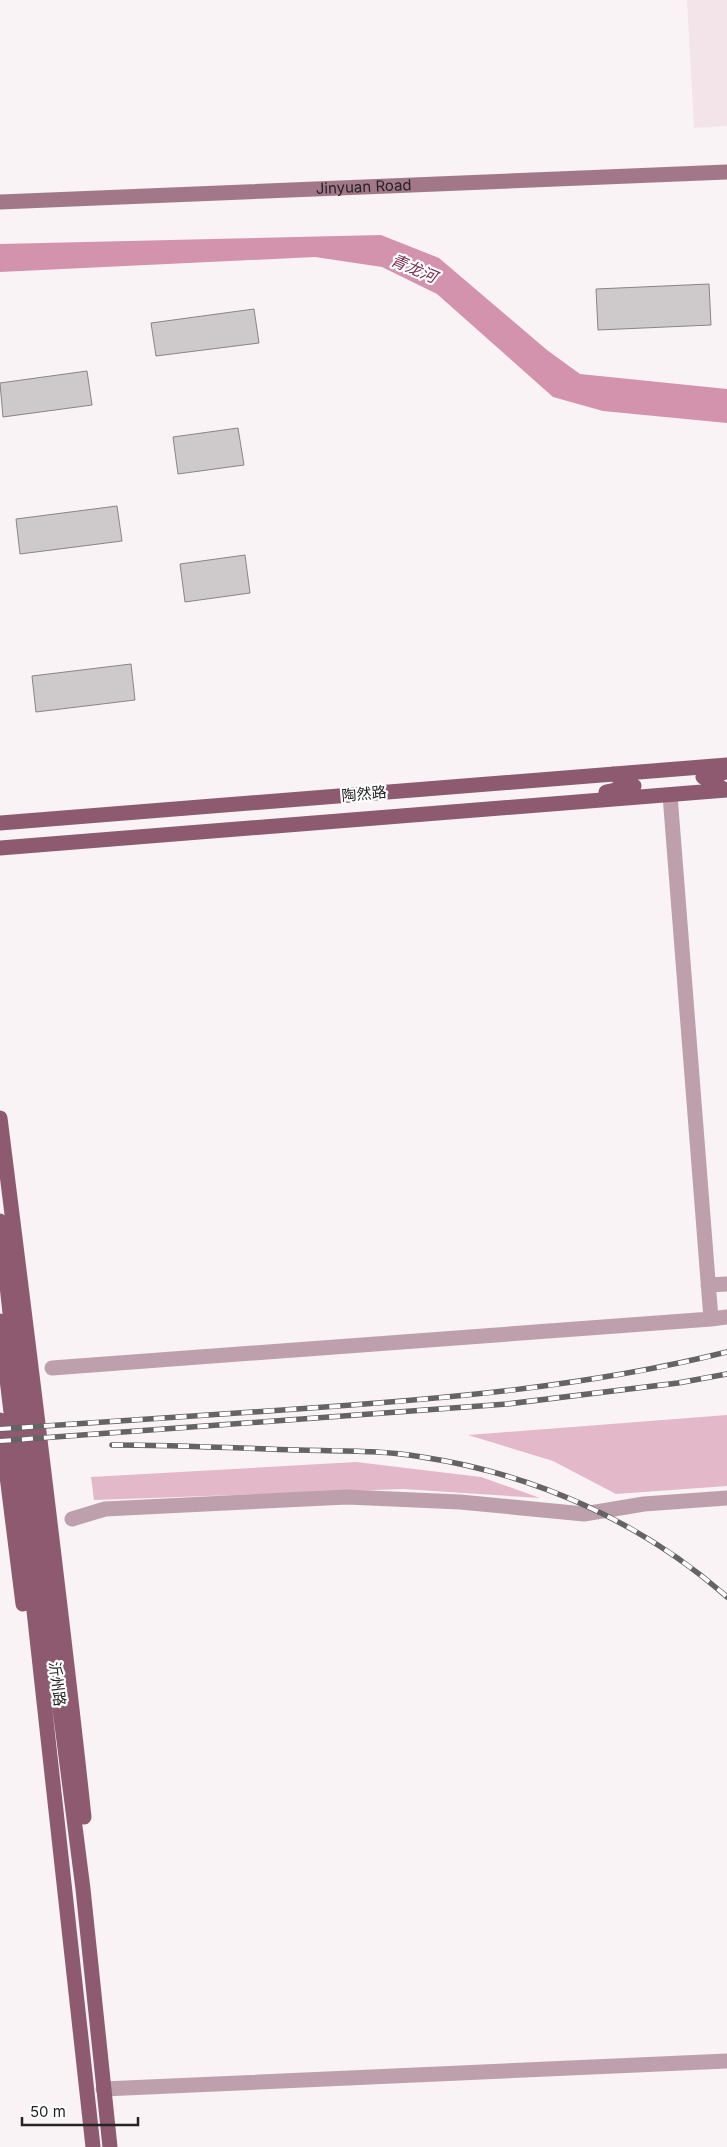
<svg xmlns="http://www.w3.org/2000/svg" width="727" height="2147" font-family="Inter,'Noto Sans SC',sans-serif">
<style>
.built{fill:#f2e4e9}
.green{fill:#e3b8c8}
.water{fill:#d493ad}
.building{fill:#cec9ca;stroke:#898486}
.lines{fill:none;stroke-linecap:round;stroke-linejoin:round}
.street{stroke:#bea0ac;stroke-width:15}
.secondary{stroke:#a27888;stroke-width:15}
.primary{stroke:#8d5a6f;stroke-width:15}
.rail-casing{stroke:#666364;stroke-width:5.5}
.rail{stroke:#fff;stroke-width:4;stroke-dasharray:11;stroke-linecap:butt}
.labels{text-anchor:middle;stroke-width:4.5;stroke-linejoin:round;paint-order:stroke}
.street-label{font-size:15px;fill:#252324;stroke:#fff}
.water-label{font-size:16px;font-style:italic;fill:#7b2d52;stroke:#fff}
</style>
<rect width="100%" height="100%" fill="#f9f3f5"/>
<path class="built" d="M 687,0 L 727,0 L 727,126 L 694,128 Z"/>
<path class="green" d="M 727,1415 L 727,1486 L 616,1494 L 553,1461 L 468,1435 Z
M 356,1462 L 481,1477 L 540,1498 L 403,1489 L 94,1500 L 91,1477 Z"/>
<path class="water" d="M 381,235 L 439,258 L 547,350 L 580,374 L 727,389 L 727,423 L 603,411 L 553,397 L 437,294 L 382,267 L 315,257 L 0,272 L 0,244 Z"/>
<path class="building" d="M 709,284 L 711,325 L 598,330 L 596,289 Z
M 254,309 L 259,343 L 156,356 L 151,323 Z
M 87,371 L 92,405 L 3,417 L 0,383 Z
M 238,428 L 244,465 L 178,474 L 173,437 Z
M 117,506 L 122,541 L 20,554 L 16,519 Z
M 245,555 L 250,593 L 185,602 L 180,564 Z
M 131,664 L 135,700 L 36,712 L 32,676 Z"/>
<g class="lines">
<path class="street" d="M 670,795 L 711,1319 L 727,1317
M 708,1285 L 727,1284
M 52,1368 L 711,1319
M 72,1519 L 105,1509 L 347,1497 L 460,1502 L 584,1514 L 644,1504 L 727,1498
M 103,2089 L 727,2061"/>
<path class="secondary" id="s1" d="M 0,202 L 727,172"/>
<path class="primary" d="M 723,773 L 703,777 L 725,790
M 606,792 L 634,786 L 613,774
M 0,823 L 727,765
M 0,848 L 727,790
M 0,1118 C 29,1351 59,1584 84,1817
M 0,1221 L 14,1350 L 83,1889 L 110,2147
M 0,1321 L 25,1529 L 93,2147
M 0,1420 L 23,1604"/>
<g class="rail-casing">
<path id="rail" d="M 0,1429 C 99,1422 198,1416 297,1409 C 442,1399 586,1387 727,1352
M 0,1441 L 507,1404 L 678,1383 L 727,1374
M 112,1445 C 174,1445 235,1448 297,1450 C 338,1451 381,1450 422,1457 C 534,1474 642,1522 727,1597"/>
</g>
<use href="#rail" class="rail"/>
</g>
<g class="labels">
<g class="street-label">
<text dy="5" stroke="none"><textPath href="#s1" startOffset="364">Jinyuan Road</textPath></text>
<text transform="translate(364 794) rotate(-5)" y="5">陶然路</text>
<text transform="translate(57 1684) rotate(83)" y="5">沂州路</text>
</g>
<g class="water-label">
<text transform="translate(414 268) rotate(23)" y="6">青龙河</text>
</g>
</g>
<path d="M22 2117v8h116v-8" fill="none" stroke="#252324" stroke-width="2.5"/>
<text x="30" y="2117" font-size="15" fill="#252324" stroke="#ffffff" stroke-width="4" paint-order="stroke">50 m</text>
</svg>
